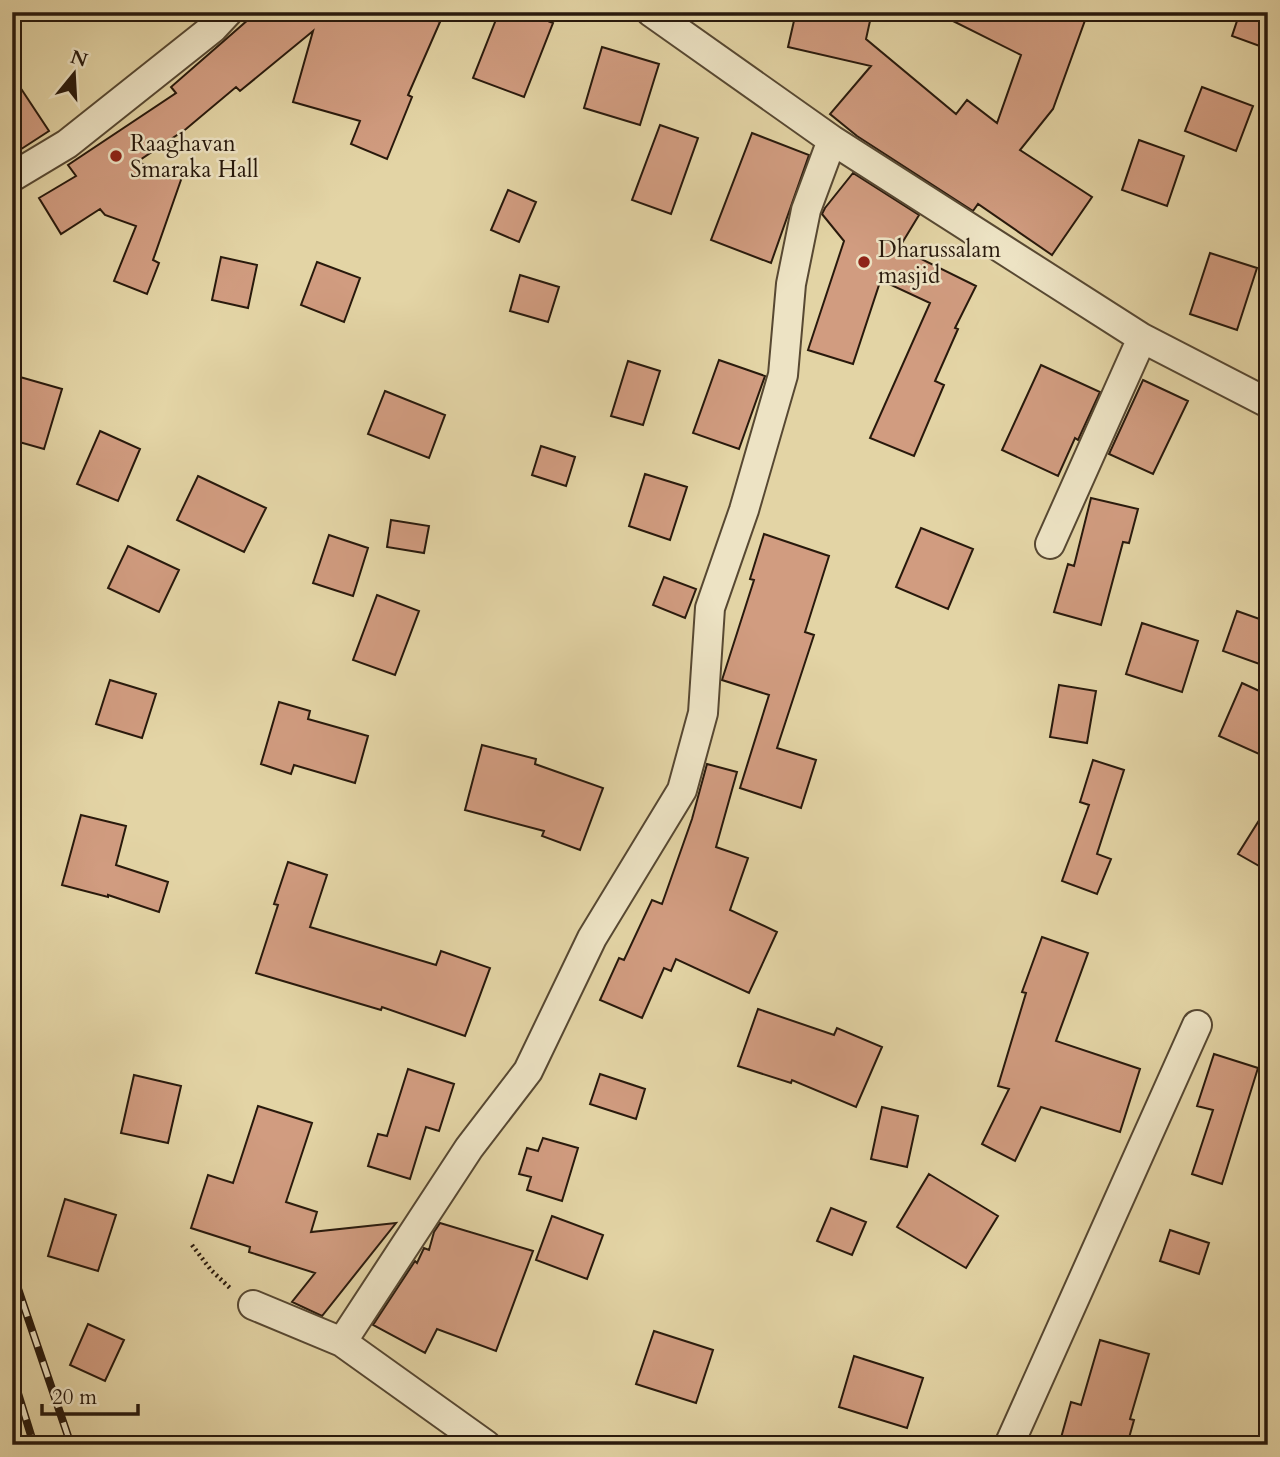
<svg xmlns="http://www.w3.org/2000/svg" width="1280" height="1457" font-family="Cardo,serif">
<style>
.building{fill:#d19c80;stroke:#28190c;stroke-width:2}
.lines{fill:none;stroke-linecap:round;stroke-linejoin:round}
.street-casing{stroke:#574832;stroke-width:32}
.path{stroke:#28190c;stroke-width:4.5;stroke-dasharray:2 3.5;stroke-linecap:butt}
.street{stroke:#ede3c4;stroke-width:28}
.rail-casing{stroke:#28190c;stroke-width:8}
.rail{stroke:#ede3c4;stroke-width:5;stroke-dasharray:16;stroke-linecap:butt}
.poi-dot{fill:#8f2418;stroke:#ede3c4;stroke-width:2.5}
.labels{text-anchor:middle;stroke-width:5;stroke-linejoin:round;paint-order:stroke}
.poi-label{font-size:23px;fill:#28190c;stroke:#ede3c4;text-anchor:start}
</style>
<rect width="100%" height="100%" fill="#e3d4a5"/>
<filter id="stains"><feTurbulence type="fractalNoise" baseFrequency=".00286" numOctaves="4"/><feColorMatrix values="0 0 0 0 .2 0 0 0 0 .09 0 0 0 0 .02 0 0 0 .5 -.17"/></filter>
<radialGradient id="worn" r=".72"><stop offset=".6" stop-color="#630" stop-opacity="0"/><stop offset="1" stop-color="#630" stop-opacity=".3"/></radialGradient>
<path class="building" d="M 257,12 L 417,12 L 440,22 L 408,95 L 412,97 L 387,159 L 351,144 L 360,121 L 293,102 L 313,31 L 240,91 L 236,87 L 186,129 L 137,162 L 182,177 L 153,260 L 159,263 L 147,294 L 114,281 L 136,226 L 105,215 L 100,209 L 61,234 L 39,198 L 76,176 L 68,165 L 176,93 L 171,87 Z
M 499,12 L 542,12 L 540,18 L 553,23 L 524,97 L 473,78 Z
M 796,12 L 872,12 L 866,39 L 956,114 L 967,100 L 997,123 L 1021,55 L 935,12 L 1088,12 L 1053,109 L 1020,150 L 1092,197 L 1052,255 L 978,204 L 973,211 L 857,136 L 830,114 L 871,66 L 788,47 Z
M 1240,12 L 1268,12 L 1268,49 L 1232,36 Z
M 602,47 L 659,64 L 640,125 L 584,108 Z
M 12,75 L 49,131 L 12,155 Z
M 1202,87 L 1253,106 L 1236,151 L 1185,131 Z
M 660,125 L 698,138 L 671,214 L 632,200 Z
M 752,133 L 809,155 L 771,263 L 711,240 Z
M 1139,140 L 1184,156 L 1167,206 L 1122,190 Z
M 853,173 L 919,215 L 899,248 L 976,286 L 955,328 L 958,329 L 935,381 L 944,385 L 914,456 L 870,438 L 930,303 L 885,282 L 884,284 L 880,282 L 853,364 L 808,350 L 844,241 L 822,214 L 825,208 Z
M 508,190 L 536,202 L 519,242 L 491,230 Z
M 1210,253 L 1257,268 L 1237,330 L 1190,314 Z
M 221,257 L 257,265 L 248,308 L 212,300 Z
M 317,262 L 360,278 L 344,322 L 301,305 Z
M 520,275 L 559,287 L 548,322 L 510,311 Z
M 719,360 L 765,376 L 739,449 L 693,433 Z
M 628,361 L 660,371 L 643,425 L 611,416 Z
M 1041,365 L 1100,392 L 1078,440 L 1075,438 L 1058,476 L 1002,450 Z
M 20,377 L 62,389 L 44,449 L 12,440 L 12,405 Z
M 1143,380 L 1188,401 L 1153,474 L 1109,454 Z
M 385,391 L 445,415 L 429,458 L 368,434 Z
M 100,431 L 140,449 L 118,501 L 77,484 Z
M 541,446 L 575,457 L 566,486 L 532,475 Z
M 645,474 L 687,487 L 670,540 L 629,526 Z
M 198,476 L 266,508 L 244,552 L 177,520 Z
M 1091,498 L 1138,509 L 1129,543 L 1123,542 L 1101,625 L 1054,612 L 1068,564 L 1074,566 Z
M 391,520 L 429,526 L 424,553 L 387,547 Z
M 921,528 L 973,549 L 948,609 L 896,587 Z
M 764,534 L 829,556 L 805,632 L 814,635 L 777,748 L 816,760 L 801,808 L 740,788 L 769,695 L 722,680 L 754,580 L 750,579 Z
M 329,535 L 368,548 L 353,596 L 313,583 Z
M 128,546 L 179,570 L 159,612 L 108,588 Z
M 664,577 L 696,589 L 685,618 L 653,605 Z
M 377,595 L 419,611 L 395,675 L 353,660 Z
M 1237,611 L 1268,622 L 1268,667 L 1223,651 Z
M 1142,623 L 1198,641 L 1182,692 L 1126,674 Z
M 110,680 L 156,694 L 142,738 L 96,724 Z
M 1242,683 L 1268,695 L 1268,758 L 1219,736 Z
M 1059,685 L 1096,691 L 1087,743 L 1050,737 Z
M 279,702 L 310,711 L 308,719 L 368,736 L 355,783 L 294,765 L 291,774 L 261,764 Z
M 482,745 L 536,759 L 535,764 L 603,788 L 580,850 L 542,836 L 544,831 L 465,810 Z
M 1093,760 L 1124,770 L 1097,854 L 1111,859 L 1097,894 L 1062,881 L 1089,805 L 1080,802 Z
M 707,764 L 737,772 L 716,847 L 748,858 L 730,910 L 777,932 L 749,993 L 676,959 L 671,971 L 664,968 L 642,1018 L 600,1000 L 619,958 L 624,960 L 652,900 L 662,904 L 692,819 Z
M 1268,806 L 1268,871 L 1238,854 Z
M 81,815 L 126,826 L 116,865 L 168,882 L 159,912 L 108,895 L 108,897 L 62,885 Z
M 288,862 L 327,875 L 310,927 L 436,965 L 441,951 L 490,968 L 465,1036 L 382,1007 L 381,1010 L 256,973 L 278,905 L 274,904 Z
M 1042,937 L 1088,953 L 1056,1041 L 1140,1069 L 1120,1132 L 1041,1107 L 1015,1161 L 982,1144 L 1009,1089 L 998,1086 L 1026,993 L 1022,992 Z
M 758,1009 L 834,1035 L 837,1028 L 882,1047 L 856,1107 L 792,1080 L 791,1083 L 738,1066 Z
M 1214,1054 L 1258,1068 L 1222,1184 L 1192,1174 L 1213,1110 L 1197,1106 Z
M 408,1069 L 454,1084 L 439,1131 L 426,1127 L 410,1179 L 368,1166 L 378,1134 L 387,1136 Z
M 600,1074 L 645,1089 L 636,1119 L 590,1104 Z
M 134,1075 L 181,1086 L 168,1143 L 121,1133 Z
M 258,1106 L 312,1123 L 286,1202 L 317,1212 L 311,1232 L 396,1223 L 322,1316 L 292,1302 L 315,1273 L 249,1252 L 250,1247 L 191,1228 L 208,1175 L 233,1183 Z
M 882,1107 L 918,1116 L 907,1167 L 871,1159 Z
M 543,1138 L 578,1148 L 562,1201 L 527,1190 L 531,1177 L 519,1174 L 527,1148 L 538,1151 Z
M 929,1174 L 998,1216 L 966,1268 L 897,1227 Z
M 65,1199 L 116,1215 L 98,1271 L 48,1256 Z
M 831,1208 L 866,1222 L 852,1255 L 817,1241 Z
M 552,1216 L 603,1235 L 587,1279 L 536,1260 Z
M 440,1223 L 533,1251 L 496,1351 L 437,1329 L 425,1353 L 373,1325 L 415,1261 L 417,1263 L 424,1248 L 429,1250 L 434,1232 Z
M 1170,1230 L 1209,1243 L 1199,1274 L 1160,1261 Z
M 88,1324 L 124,1340 L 105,1381 L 70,1365 Z
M 654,1331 L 713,1350 L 696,1403 L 636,1384 Z
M 1100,1340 L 1149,1354 L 1130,1419 L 1134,1420 L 1127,1445 L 1059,1445 L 1071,1402 L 1081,1405 Z
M 854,1356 L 923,1378 L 907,1428 L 839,1407 Z"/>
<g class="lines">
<g class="street-casing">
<path id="street" d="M 651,12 L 832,140 L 1142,338 L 1268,403
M 12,177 L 67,144 L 213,28 L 228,12
M 1050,544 L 1142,338
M 253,1305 L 342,1342 L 486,1445
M 342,1342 L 469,1148 L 528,1071 L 592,938 L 682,790 L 703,713 L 710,608 L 744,510 L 783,375 L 791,284 L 806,210 L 832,140
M 1009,1445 L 1197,1025"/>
</g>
<path class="path" d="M 192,1245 L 211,1270 L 231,1289"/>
<use href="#street" class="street"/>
<g class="rail-casing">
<path id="rail" d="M 12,1271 L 71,1445
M 12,1374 L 34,1445"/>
</g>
<use href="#rail" class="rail"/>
</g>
<g class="poi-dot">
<circle cx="116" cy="156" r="7"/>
<circle cx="864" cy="262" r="7"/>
</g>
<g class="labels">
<g class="poi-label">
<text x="130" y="151">Raaghavan<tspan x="130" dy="26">Smaraka Hall</tspan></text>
<text x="878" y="257">Dharussalam<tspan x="878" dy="26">masjid</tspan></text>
</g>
</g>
<rect width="1280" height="1457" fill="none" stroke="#e3d4a5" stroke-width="42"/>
<rect x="14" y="14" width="1252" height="1429" fill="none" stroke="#28190c" stroke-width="3.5"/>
<rect x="21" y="21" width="1238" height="1415" fill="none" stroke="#28190c" stroke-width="2"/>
<g transform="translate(74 74) rotate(18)" stroke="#ede3c4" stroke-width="5" paint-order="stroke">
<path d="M0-5L12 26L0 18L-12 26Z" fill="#28190c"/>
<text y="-10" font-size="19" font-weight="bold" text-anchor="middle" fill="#28190c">N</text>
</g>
<path d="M42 1404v10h96v-10" fill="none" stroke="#28190c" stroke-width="3.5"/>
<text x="52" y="1404" font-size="21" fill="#28190c" stroke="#ede3c4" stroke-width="5" paint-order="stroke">20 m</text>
<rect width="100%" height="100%" filter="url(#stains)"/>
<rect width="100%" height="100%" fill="url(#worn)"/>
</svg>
